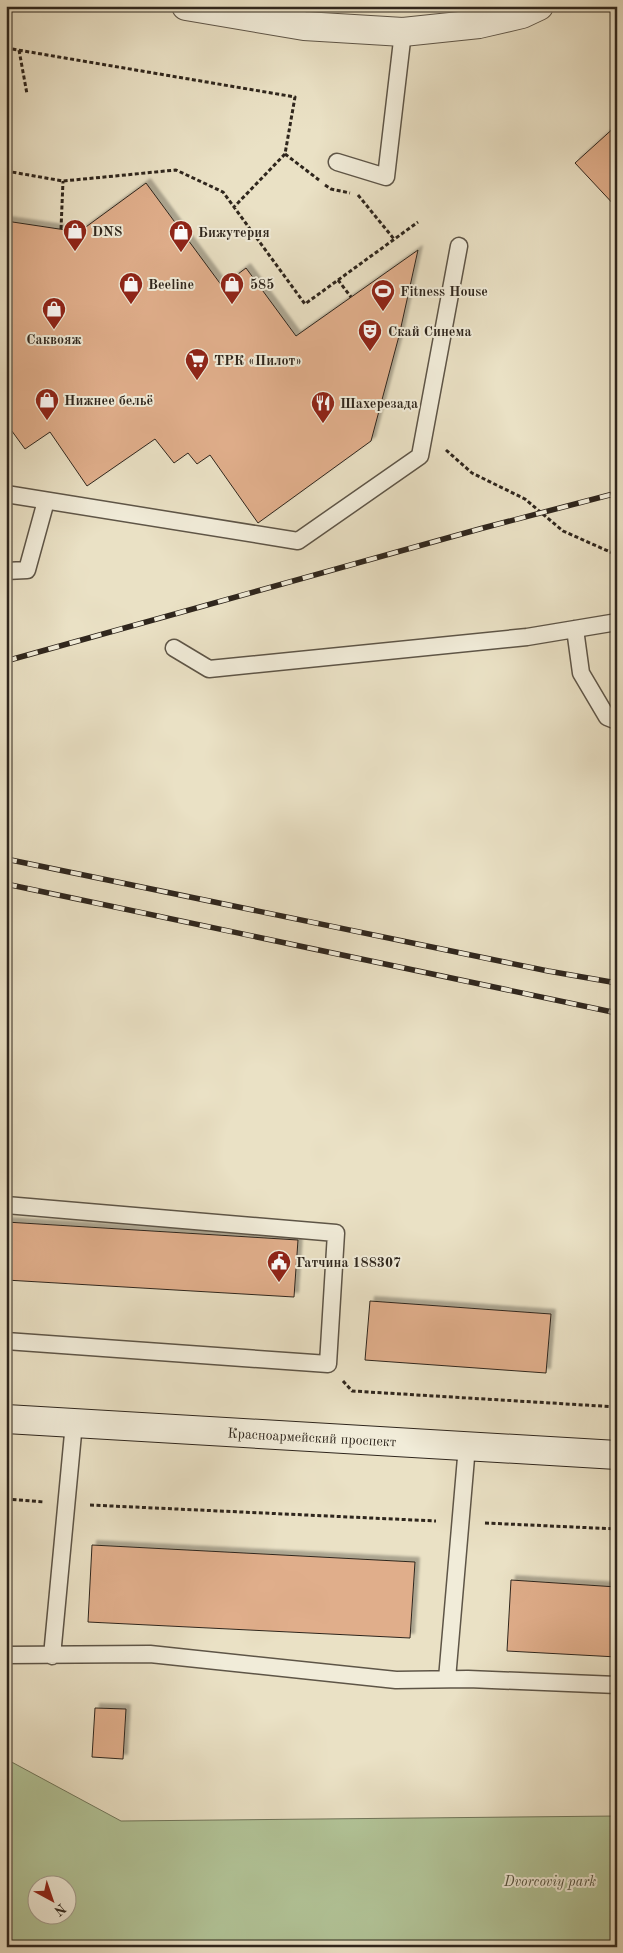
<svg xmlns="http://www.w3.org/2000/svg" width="623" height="1953" font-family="'Old Standard TT',serif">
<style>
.green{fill:#b2c498;stroke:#70755a;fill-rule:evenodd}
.building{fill:#e0ae8b;stroke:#2f261d;filter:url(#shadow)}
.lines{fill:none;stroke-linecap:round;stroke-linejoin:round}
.service-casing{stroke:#5e5547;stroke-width:19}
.tertiary-casing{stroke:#5e5547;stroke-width:30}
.secondary-casing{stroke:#2f261d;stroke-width:30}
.path{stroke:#2f261d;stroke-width:3;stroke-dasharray:4 2.5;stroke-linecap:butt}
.service{stroke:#f1ecd9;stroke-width:16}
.tertiary{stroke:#f1ecd9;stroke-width:28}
.secondary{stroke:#f1ecd9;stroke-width:28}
.rail-casing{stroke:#2f261d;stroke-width:5.5}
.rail{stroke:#f1ecd9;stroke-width:4;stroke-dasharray:11;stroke-linecap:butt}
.labels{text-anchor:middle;stroke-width:4;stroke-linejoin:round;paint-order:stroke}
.poi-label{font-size:14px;font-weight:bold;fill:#2f261d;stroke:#f1ecd9;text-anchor:start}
.street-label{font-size:14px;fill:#2f261d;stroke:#f1ecd9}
.park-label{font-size:14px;font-style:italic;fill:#504e3c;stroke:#f1ecd9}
</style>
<defs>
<filter id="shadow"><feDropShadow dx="4.5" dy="-4.5" stdDeviation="1" flood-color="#0004"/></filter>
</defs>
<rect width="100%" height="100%" fill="#eae1c5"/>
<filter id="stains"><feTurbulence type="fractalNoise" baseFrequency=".004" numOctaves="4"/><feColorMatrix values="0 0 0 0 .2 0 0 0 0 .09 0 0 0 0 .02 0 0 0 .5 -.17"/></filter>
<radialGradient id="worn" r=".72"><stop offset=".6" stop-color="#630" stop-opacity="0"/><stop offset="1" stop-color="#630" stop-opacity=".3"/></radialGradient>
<path class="green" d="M 6,1759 L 121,1821 L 617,1816 L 617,1947 L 6,1947 ZM 38,1886 L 68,1886 L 68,1916 L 38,1916 Z"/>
<path class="building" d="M 617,125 L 617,208 L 575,163 Z
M 146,183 L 222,286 L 246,268 L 296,336 L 418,250 L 399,336 L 371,441 L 258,523 L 210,455 L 197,464 L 188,453 L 174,463 L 155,439 L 87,486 L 50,432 L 25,449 L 6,423 L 6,221 L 79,232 Z
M 6,1222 L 298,1240 L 294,1297 L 6,1280 Z
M 370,1301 L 551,1314 L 546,1373 L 365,1360 Z
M 92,1545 L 415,1562 L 410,1638 L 88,1622 Z
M 511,1580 L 617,1587 L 617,1657 L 507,1651 Z
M 95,1708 L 126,1709 L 123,1759 L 92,1757 Z"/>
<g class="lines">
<g class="service-casing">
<path id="service" d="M 337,162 L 386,177 L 403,32
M 6,494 L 298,541 L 420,456 L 459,246
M 6,571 L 27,570 L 46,501
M 575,629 L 581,673 L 607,717 L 617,721
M 174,648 L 209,669 L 527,637 L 617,622
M 6,1205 L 336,1233 L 328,1364 L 6,1341
M 6,1655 L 150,1654 L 396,1680 L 468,1679 L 617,1685
M 52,1656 L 74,1423
M 447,1679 L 467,1446"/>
</g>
<g class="tertiary-casing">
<path id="tertiary" d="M 186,6 L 304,26 L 403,32 L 479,24 L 522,14 L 539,6"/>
</g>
<g class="secondary-casing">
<path id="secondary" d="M 6,1419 L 617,1455"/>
</g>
<path class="path" d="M 6,48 L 295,97 L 285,154 L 234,207
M 19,50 L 27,94
M 285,154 L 319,180
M 6,171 L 63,181 L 176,170 L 223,192 L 305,304 L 418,222
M 325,185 L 331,189 L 350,193
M 358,195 L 394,239
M 61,229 L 63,181
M 338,280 L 351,297
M 446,450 L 472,473 L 525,499 L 563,531 L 617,555
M 343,1381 L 352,1391 L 617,1407
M 6,1499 L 44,1502
M 90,1505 L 436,1521
M 485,1523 L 617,1529"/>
<use href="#service" class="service"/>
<use href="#tertiary" class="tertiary"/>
<use href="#secondary" class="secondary"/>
<g class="rail-casing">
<path id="rail" d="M 6,661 L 483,528 L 617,493
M 6,859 L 548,971 L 617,983
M 6,884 L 617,1013"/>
</g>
<use href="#rail" class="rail"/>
</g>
<defs>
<g id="shop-pin" transform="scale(1.25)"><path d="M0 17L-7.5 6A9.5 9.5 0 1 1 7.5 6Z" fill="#8f2418" stroke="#f1ecd9"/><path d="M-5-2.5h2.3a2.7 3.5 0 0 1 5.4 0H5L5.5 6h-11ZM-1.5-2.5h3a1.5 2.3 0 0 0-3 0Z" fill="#fff"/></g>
<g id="stadium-pin" transform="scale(1.25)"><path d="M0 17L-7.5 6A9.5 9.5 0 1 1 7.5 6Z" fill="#8f2418" stroke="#f1ecd9"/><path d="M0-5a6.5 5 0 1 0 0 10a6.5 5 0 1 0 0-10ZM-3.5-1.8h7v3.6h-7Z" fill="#fff"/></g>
<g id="theatre-pin" transform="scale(1.25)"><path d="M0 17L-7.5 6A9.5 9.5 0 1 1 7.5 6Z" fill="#8f2418" stroke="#f1ecd9"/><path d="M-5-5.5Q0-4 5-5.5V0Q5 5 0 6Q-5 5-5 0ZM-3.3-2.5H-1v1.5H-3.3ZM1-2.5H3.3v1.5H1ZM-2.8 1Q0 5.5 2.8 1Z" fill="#fff"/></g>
<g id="supermarket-pin" transform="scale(1.25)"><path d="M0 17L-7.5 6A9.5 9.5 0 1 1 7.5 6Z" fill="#8f2418" stroke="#f1ecd9"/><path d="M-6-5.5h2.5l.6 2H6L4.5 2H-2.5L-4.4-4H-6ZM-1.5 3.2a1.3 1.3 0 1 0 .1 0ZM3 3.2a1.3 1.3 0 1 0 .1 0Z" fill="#fff"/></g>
<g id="restaurant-pin" transform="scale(1.25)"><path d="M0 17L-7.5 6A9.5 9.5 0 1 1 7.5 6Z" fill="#8f2418" stroke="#f1ecd9"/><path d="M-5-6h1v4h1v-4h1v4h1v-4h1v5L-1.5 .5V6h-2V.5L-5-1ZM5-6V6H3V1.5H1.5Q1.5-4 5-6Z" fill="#fff"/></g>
<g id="civic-pin" transform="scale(1.25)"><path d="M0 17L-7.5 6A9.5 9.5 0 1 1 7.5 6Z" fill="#8f2418" stroke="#f1ecd9"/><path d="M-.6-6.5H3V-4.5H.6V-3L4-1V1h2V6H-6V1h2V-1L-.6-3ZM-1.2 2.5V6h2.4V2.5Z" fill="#fff"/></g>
</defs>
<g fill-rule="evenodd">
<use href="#shop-pin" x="75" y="231"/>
<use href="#shop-pin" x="181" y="232"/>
<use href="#shop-pin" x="131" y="284"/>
<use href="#shop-pin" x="232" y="284"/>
<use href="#stadium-pin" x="383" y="291"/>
<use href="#shop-pin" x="54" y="309"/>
<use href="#theatre-pin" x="370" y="331"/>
<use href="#supermarket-pin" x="197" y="360"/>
<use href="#shop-pin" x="47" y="400"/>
<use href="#restaurant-pin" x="323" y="403"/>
<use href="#civic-pin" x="279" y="1262"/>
</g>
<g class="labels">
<g class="poi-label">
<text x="92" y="236">DNS</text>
<text x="198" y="237">Бижутерия</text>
<text x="148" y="289">Beeline</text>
<text x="250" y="289">585</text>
<text x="400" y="296">Fitness House</text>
<text x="388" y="336">Скай Синема</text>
<text x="54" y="344" text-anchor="middle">Саквояж</text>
<text x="214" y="365">ТРК «Пилот»</text>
<text x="64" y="405">Нижнее бельё</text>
<text x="340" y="408">Шахерезада</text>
<text x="296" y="1267">Гатчина 188307</text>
</g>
<g class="street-label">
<text transform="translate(312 1437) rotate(3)" y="5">Красноармейский проспект</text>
</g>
<g class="park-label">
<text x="550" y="1886">Dvorcoviy park</text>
</g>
</g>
<rect width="623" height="1953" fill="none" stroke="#eae1c5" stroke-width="25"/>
<rect x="8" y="8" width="608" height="1938" fill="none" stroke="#2f261d" stroke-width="2.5"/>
<rect x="12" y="12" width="598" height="1928" fill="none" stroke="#2f261d"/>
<g transform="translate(52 1900) rotate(140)"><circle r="24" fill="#f1ecd9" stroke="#a39d8e"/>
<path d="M0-4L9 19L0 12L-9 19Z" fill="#8f2418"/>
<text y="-8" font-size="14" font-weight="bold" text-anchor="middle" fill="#2f261d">N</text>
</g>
<rect width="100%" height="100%" filter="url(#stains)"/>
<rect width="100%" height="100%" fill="url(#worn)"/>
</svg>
